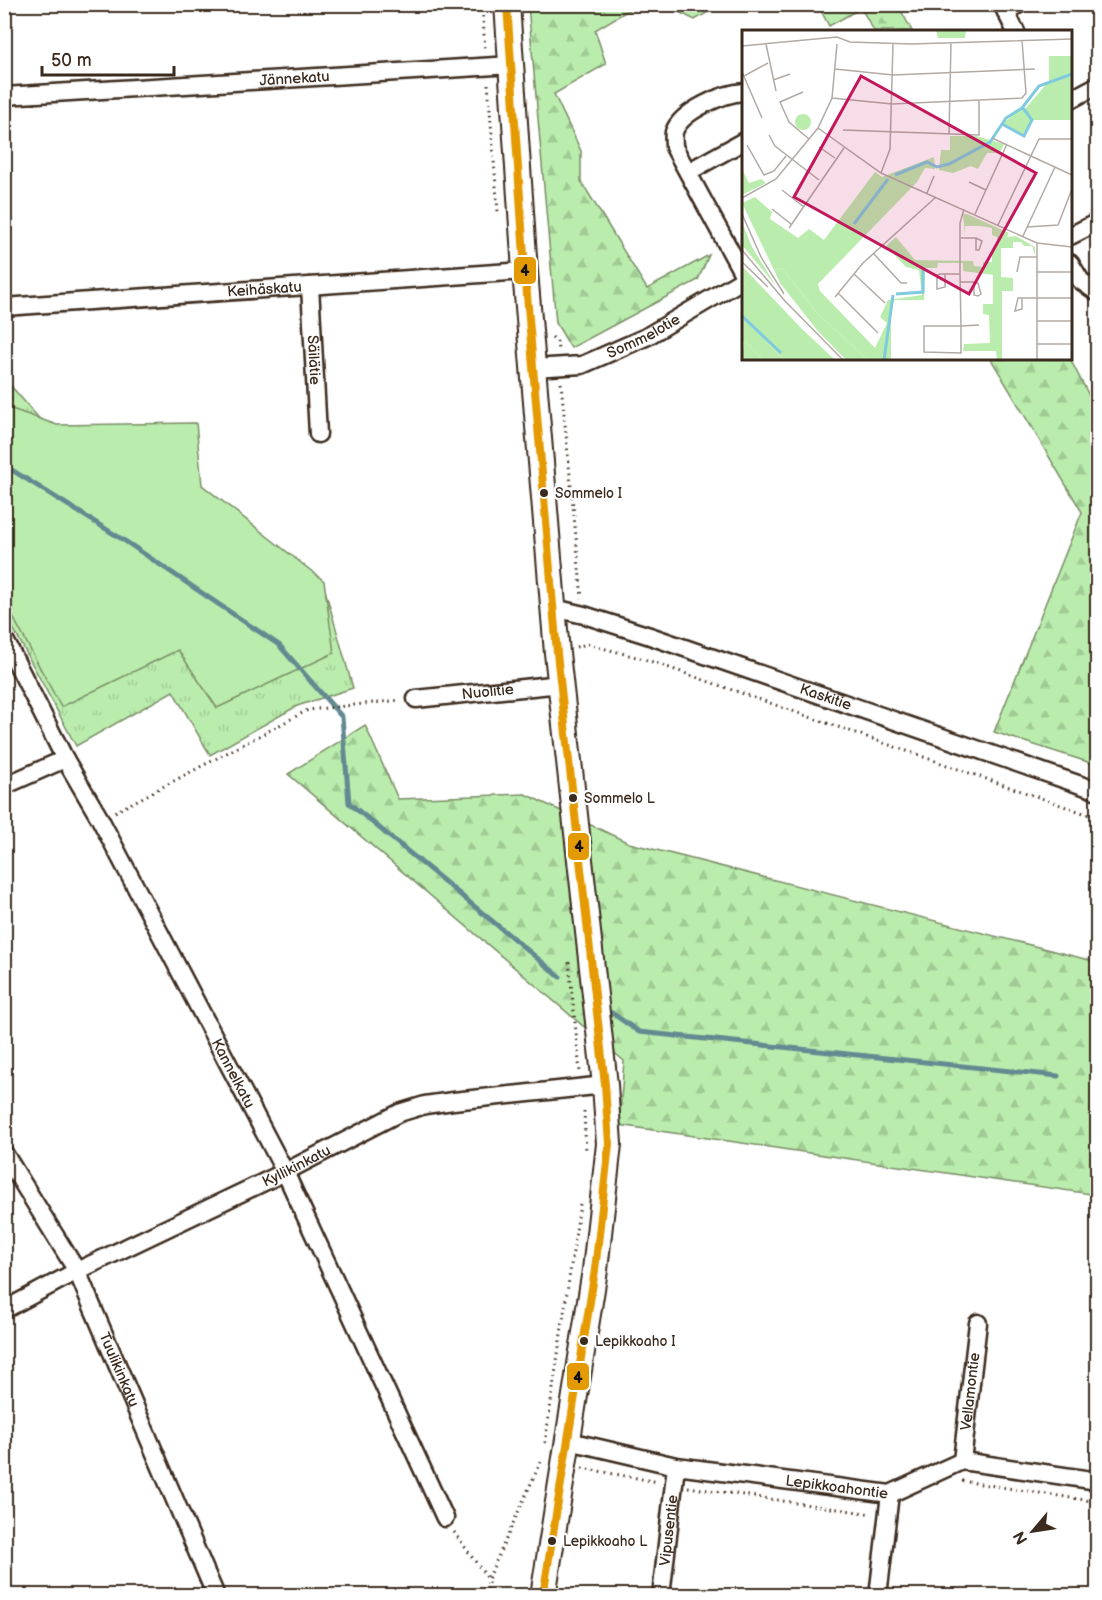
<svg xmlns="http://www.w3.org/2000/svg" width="1102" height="1600" font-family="'Balsamiq Sans',sans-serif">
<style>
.grass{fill:url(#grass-tufts);stroke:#7a8c66;stroke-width:1.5}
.forest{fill:url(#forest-firs);stroke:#7a8c66;stroke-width:1.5}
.pitch{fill:#baedad;stroke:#7a8c66;stroke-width:1.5}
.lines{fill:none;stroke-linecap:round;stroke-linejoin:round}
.stream{stroke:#648a91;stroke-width:5}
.street-casing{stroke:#3b2a1e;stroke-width:21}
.secondary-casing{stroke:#3b2a1e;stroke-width:28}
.path{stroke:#3b2a1e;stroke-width:3;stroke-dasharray:1.5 4.5;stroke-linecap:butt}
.street{stroke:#fff;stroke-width:16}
.secondary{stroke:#fff;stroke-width:24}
.bus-1-casing{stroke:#fff;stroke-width:12}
.bus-1{stroke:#e49a03;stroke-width:8}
.bus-dot{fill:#3b2a1e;stroke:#fff;stroke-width:2}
.labels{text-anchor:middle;stroke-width:4.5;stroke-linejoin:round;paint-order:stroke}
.bus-label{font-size:14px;fill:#3b2a1e;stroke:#fff;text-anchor:start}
.street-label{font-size:15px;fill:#3b2a1e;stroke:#fff}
.inset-river{fill:none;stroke:#7fcade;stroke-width:3}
.inset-road{fill:none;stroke:#b1aaa5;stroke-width:1.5}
.view{fill:#c2185b;fill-opacity:0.15;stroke:#c2185b;stroke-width:3}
.inset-edge{fill:none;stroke:#3b2a1e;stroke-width:3}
.line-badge{stroke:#fff;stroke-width:2}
.pale-badge-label{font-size:16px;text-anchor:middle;font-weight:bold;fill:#111}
</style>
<defs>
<pattern id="grass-tufts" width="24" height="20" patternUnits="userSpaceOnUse" patternTransform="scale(1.5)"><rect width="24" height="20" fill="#baedad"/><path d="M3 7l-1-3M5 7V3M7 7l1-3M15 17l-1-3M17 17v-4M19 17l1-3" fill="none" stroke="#a1cb94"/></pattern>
<pattern id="forest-firs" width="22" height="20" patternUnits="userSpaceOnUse" patternTransform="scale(1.5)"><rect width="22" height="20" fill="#baedad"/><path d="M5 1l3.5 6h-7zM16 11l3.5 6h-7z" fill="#a1cb94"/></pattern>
</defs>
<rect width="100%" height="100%" fill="#fff"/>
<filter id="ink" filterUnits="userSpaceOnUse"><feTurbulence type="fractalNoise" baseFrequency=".0167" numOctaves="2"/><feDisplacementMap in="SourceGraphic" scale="12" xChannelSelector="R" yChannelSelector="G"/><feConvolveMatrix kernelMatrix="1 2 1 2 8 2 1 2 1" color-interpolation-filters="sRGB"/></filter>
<g filter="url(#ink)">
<path class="grass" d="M 4,378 L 57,439 L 197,487 L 323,583 L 353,688 L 297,706 L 210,755 L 173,691 L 76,746 L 5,613 Z"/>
<path class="forest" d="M 528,5 L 637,5 L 595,30 L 606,64 L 554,94 L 581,151 L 581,181 L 647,289 L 709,255 L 698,280 L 571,348 L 556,323 Z
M 664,5 L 720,5 L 695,20 Z
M 818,5 L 898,5 L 912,31 L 874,31 L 861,8 L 829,26 Z
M 991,359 L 1070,359 L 1097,411 L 1098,752 L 1094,764 L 994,732 L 1082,512 Z
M 365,725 L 398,799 L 525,794 L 629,843 L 1097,962 L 1097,1195 L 619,1125 L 624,1061 L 288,774 Z"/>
<path class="pitch" d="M 5,408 L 9,408 L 57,425 L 196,423 L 202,485 L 324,581 L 334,653 L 217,708 L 178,650 L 61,707 L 5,602 Z"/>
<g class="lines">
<path class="stream" d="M 4,465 L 125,541 L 279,645 L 342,717 L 349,803 L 560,977
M 612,1013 L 639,1032 L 1058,1076"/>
<g class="street-casing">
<g id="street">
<path d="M 1002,4 L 1016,32"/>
<path d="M 1006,12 L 1019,4"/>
<path d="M 744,92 C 724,93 681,111 674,132 C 673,136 674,143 674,147 L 744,276"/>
<path id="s1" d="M 4,96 L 512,65"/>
<path d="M 1070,100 L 1098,85"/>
<path d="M 688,172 L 744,141"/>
<path d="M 1070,236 L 1098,222"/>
<path d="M 1070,263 L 1081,281 L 1098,293"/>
<path id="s2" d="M 310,286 L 318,434"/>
<path id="s3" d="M 4,307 L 525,271"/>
<path id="s4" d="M 533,368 L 582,365 L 646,337 L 744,279"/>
<path id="s5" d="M 554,608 L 584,615 L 650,636 L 1098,791"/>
<path id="s6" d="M 4,638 L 65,759 L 100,819 L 285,1172 L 445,1518"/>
<path id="s7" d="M 416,699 L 561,684"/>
<path d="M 4,786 L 65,759"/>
<path id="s8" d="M 4,1153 L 77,1271 L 216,1596"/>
<path id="s9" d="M 4,1310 L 77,1271 L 285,1172 L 399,1113 L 425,1105 L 453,1101 L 605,1085"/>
<path id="s10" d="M 569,1441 L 676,1466 L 890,1494 L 962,1461 L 1098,1481"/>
<path id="s11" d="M 962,1461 L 978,1323"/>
<path id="s12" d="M 661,1596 L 676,1466"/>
<path d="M 878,1596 L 890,1494"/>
</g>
</g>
<g class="secondary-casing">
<path id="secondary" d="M 507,4 L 525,271 L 557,653 L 605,1085 L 609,1144 L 595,1270 L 543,1596"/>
</g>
<path class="path" d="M 482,4 L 485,50
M 488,84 L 498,212
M 552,337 L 557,342 L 558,350
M 561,383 L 582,598
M 576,647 L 587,644 L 644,659 L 1098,818
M 115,812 L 308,710 L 401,700
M 569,962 L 580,1072
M 584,1111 L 586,1152
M 545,1443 L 580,1204
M 582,1468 L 658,1482
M 962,1481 L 1098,1502
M 688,1487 L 872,1514
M 454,1532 L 488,1579
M 488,1596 L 488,1579 L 542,1459"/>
<use href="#street" class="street"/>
<use href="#secondary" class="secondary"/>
<g class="bus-1-casing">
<path id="bus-1" d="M 507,4 L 525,271 L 557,653 L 605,1085 L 609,1144 L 595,1270 L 543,1596"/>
</g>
<use href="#bus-1" class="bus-1"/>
</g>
</g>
<g class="bus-dot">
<circle cx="544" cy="493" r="5"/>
<circle cx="573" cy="798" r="5"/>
<circle cx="584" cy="1341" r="5"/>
<circle cx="552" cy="1541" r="5"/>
</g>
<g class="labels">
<g class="bus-label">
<text x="555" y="498">Sommelo I</text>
<text x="584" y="803">Sommelo L</text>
<text x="595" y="1346">Lepikkoaho I</text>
<text x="563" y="1546">Lepikkoaho L</text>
</g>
<g class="street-label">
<text dy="5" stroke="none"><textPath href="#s1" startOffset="291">Jännekatu</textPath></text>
<text dy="5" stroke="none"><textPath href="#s3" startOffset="261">Keihäskatu</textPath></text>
<text dy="5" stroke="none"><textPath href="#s4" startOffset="117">Sommelotie</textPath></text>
<text dy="5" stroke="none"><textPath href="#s2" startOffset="74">Säilätie</textPath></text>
<text dy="5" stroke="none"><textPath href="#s7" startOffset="72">Nuolitie</textPath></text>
<text dy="5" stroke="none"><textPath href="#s5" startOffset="286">Kaskitie</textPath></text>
<text dy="5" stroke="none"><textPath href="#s6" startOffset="492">Kannelkatu</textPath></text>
<text dy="5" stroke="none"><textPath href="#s9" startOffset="326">Kyllikinkatu</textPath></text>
<text dy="5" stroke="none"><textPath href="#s8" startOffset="246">Tuulikinkatu</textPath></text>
<text dy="5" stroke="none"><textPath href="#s11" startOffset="70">Vellamontie</textPath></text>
<text dy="5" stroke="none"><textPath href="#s10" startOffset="272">Lepikkoahontie</textPath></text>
<text dy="5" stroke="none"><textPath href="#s12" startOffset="66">Vipusentie</textPath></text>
</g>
</g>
<g transform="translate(742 30)">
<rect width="330" height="330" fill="#fff"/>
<path d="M 281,77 L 290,90 L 282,106 L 260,94 ZM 208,106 L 234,106 L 262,114 L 258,123 L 243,123 L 211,143 L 197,140 L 199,120 L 208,120 ZM 0,192 L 10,217 L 34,256 L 0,215 ZM 0,236 L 58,297 L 93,330 L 64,330 L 0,251 ZM 40,238 L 75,283 L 126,330 L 104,330 L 75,300 L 38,253 L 32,240 ZM 0,287 L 42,330 L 21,330 L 3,311 L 0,313 Z" fill="#baedad"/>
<path d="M 194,0 L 224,0 L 223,8 L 196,8 ZM 307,26 L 330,26 L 330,90 L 290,90 L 283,79 L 307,51 ZM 192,127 L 193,139 L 183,138 L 175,152 L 76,254 L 78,261 L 133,318 L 145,293 L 138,287 L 146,270 L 180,265 L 177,240 L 164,237 L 144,216 L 154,207 L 173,230 L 231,231 L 232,236 L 241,237 L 241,232 L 250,232 L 250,218 L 255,214 L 255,207 L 250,205 L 250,198 L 239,196 L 223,196 L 223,205 L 221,184 L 225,184 L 267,203 L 265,207 L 274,206 L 293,217 L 293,225 L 290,216 L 282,216 L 279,212 L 271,212 L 271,218 L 259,218 L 259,247 L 271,248 L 271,261 L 260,261 L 260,330 L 255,330 L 254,321 L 221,321 L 222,314 L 248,313 L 247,285 L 241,284 L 241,274 L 251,274 L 251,245 L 221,241 L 221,233 L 196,233 L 195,238 L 183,238 L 182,270 L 153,270 L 149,276 L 149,330 L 126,330 L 75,283 L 40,238 L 32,240 L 0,173 L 13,167 L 30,182 L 28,189 L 56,208 L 67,199 L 82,210 L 133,142 L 140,147 ZM 0,139 L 7,153 L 19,149 L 24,153 L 0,165 ZM 0,251 L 54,315 L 64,330 L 42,330 L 0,287 ZM 2,310 L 21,330 L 0,330 Z" fill="#baedad"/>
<path d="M53 92a8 8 0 1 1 16 0a8 8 0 1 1-16 0ZM 213,107 L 234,107 L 252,111 L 236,139 L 229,136 L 211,143 L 202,140 L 204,124 L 212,123 Z" fill="#baedad"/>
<path class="inset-river" d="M 260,94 L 282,106 L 290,90 L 281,78M 153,145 L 185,132 L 195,137 L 207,134 L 248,112 L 264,88 L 280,78 L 297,56 L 330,44M 112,194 L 146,149M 154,264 L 181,262 L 181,239M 0,286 L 39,323M 142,330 L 151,265"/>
<path class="inset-road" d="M 24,14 L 34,61M 0,16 L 95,7 L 108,12 L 169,14 L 330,9M 93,39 L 151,45 L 293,39M 0,42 L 20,88M 2,46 L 26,33M 31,50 L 48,44M 61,62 L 38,72 L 47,92 L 67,109M 90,68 L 150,74 L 280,68 L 284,63 L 280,10M 76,98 L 139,143 L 295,213 L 330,217M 101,100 L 237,105 L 237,71M 207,104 L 209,13M 27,105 L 33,116 L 77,150M 250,108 L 330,145M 5,115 L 22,145 L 32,141 L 44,126M 77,117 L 93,128M 139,143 L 148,119 L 151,14M 227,152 L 244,160M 40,160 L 62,177M 185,163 L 192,146M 0,168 L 34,149 L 76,98 L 90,68 L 95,14M 30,179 L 49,194M 222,179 L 218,193 L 218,244 L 219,296 L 219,323 L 182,322 L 182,296 L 219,296 L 237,295M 0,184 L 19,227 L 42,264M 233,184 L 265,114M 256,195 L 297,109 L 330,109M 285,197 L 316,195 L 330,159M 47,198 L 102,118M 281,206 L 313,137M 219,208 L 234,208 L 234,220 L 237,220 L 240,211 L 234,208M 0,220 L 43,271 L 101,330M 132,224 L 159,253 L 165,253M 0,232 L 26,257M 275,242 L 278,227 L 295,227M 295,242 L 330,242M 112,244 L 143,273M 203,244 L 203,257 L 195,259 L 195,245 L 198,244 L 218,244M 218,252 L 232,252 L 236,253 L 239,264 L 236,266 L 232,265 L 232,252M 96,263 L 136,303M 93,267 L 121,233 L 194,167M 280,268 L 280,279 L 273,281 L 276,268 L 330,268M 295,291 L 330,291M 295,314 L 330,314M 295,330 L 295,213"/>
<path class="view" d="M 119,46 L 294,143 L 227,264 L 52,167 Z"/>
<rect width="330" height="330" class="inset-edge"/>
</g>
<g class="line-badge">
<rect x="513" y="256" width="24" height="29" rx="6" fill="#e49a03"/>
<rect x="567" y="832" width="23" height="29" rx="6" fill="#e49a03"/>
<rect x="566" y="1362" width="24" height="29" rx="6" fill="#e49a03"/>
</g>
<g class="pale-badge-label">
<text x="525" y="276">4</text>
<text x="579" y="852">4</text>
<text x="578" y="1383">4</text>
</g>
<rect width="1102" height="1600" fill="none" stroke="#fff" stroke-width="24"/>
<rect x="12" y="12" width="1078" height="1576" fill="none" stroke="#3b2a1e" stroke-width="2" filter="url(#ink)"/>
<g transform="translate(1033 1531) rotate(241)" stroke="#ffffff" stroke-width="4.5" paint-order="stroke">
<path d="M0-4.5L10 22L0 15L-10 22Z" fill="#3b2a1e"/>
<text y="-9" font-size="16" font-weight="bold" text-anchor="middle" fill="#3b2a1e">N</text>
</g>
<path d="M42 66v9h132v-9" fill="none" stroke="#3b2a1e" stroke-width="3"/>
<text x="51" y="66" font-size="18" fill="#3b2a1e" stroke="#ffffff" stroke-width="4.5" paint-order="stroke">50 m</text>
</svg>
